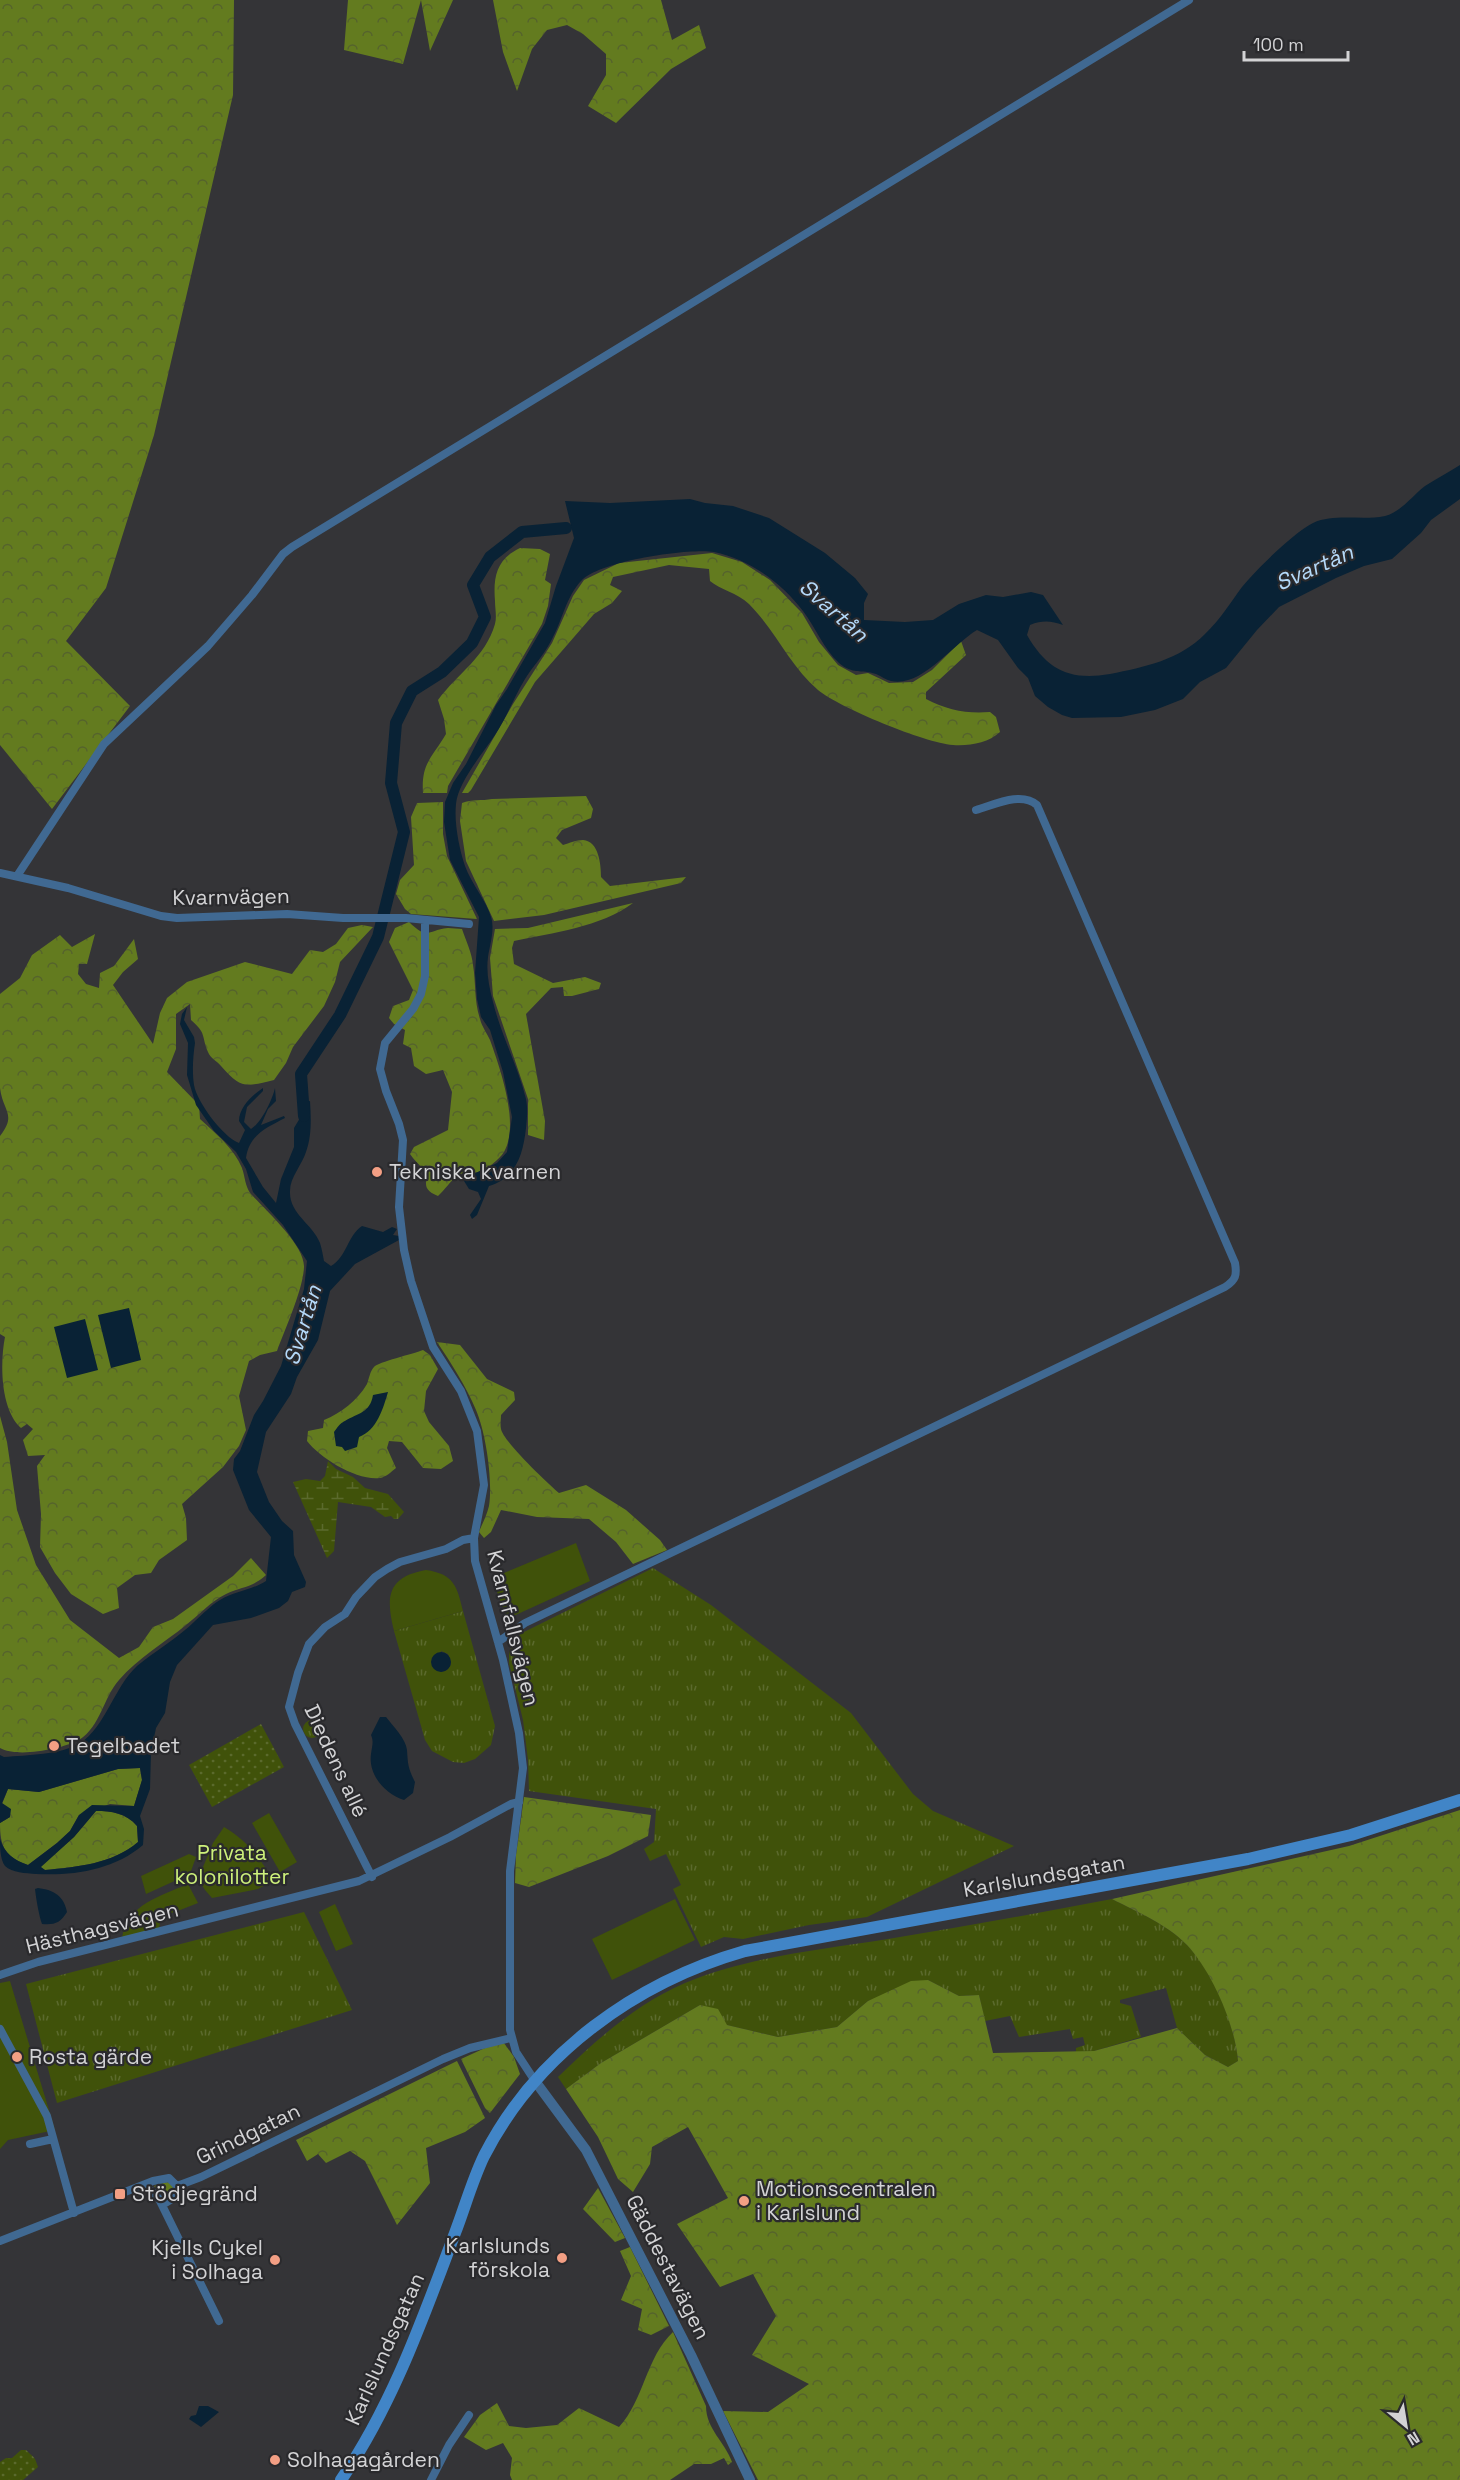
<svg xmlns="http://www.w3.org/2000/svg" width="1460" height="2480" font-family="'Space Grotesk',sans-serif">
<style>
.grass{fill:url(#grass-tufts);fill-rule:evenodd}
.forest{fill:url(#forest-crowns);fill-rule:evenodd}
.wetland{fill:url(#wetland-marsh)}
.park{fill:url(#park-dots)}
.garden{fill:#40520a}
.water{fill:#092235;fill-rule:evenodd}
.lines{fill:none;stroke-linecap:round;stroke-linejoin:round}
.river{stroke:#092235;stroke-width:12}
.minor{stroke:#406992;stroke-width:8}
.tertiary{stroke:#406992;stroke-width:10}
.secondary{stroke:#4185c7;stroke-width:12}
.poi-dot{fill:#f39f84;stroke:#2a2a2d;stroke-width:2}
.labels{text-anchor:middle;stroke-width:4.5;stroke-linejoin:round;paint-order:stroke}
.street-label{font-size:21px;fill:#d3d3d5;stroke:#2a2a2d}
.poi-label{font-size:21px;fill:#d3d3d5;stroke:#2a2a2d;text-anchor:start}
.park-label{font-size:21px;fill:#cdf07b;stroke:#2a2a2d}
.water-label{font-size:22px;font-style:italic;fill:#b4d9f9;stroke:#2a2a2d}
</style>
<defs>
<pattern id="grass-tufts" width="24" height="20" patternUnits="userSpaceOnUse" patternTransform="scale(1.5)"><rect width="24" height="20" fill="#40520a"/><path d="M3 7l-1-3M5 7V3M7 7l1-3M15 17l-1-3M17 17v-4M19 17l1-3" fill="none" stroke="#5b6a2d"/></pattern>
<pattern id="forest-crowns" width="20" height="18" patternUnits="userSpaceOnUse" patternTransform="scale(1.5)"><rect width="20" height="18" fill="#637b1f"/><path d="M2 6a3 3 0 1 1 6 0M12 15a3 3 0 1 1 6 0" fill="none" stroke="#55632c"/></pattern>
<pattern id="wetland-marsh" width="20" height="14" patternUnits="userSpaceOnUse" patternTransform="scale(1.5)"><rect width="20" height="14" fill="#40520a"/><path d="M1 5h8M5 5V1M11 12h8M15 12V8" fill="none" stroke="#5b6a2d"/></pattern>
<pattern id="park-dots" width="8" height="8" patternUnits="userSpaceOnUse" patternTransform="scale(1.5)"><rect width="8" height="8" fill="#40520a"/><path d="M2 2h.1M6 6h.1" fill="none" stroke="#5b6a2d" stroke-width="1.8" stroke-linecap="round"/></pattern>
</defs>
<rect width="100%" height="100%" fill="#343437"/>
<path class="grass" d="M 653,1568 L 711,1605 L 851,1713 L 913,1794 L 933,1811 L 1014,1846 L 867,1917 L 809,1925 L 743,1939 L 724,1937 L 701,1947 L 673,1889 L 681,1885 L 666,1854 L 650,1861 L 644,1849 L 654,1842 L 656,1809 L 529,1791 L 528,1760 L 523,1720 L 509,1663 L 509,1652 L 520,1634 Z
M 463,1611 L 495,1726 L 491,1745 L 475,1759 L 464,1763 L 453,1762 L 432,1751 L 425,1740 L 394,1631 ZM 441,1651 L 448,1654 L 451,1664 L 447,1670 L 441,1672 Z
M303 1729a9 9 0 1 1 18 0a9 9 0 1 1-18 0Z
M 1112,1899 C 1137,1912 1167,1924 1187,1945 C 1213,1972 1235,2024 1238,2061 L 1228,2067 L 1205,2055 L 1177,2028 L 1166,1988 L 1120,2000 L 1120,2003 L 1131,2006 L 1141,2037 L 1094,2051 L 1076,2052 L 1076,2048 L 1085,2045 L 1083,2037 L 1073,2039 L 1070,2029 L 1019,2037 L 1010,2016 L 985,2021 L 979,1995 L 959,1996 L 928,1980 L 868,2001 L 837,2027 L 778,2037 L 727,2025 L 700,2005 L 601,2063 L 566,2089 L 558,2077 C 596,2040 636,2004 685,1983 C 750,1956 820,1950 888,1939 C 963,1927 1038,1913 1112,1899 Z
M 304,1912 L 352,2010 L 57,2103 L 26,1984 Z"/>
<path class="forest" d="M 0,0 L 234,0 L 233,95 L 154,435 L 106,588 L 66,641 L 130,706 L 52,809 L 0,745 Z
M 348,0 L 453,0 L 430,51 L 421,0 L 403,64 L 344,50 Z
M 493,0 L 661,0 L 672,40 L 699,25 L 706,48 L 671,69 L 616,123 L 588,106 L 606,75 L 606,54 L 583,34 L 567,25 L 547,30 L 532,49 L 517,91 L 503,52 Z
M 520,548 L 540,549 L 550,554 L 545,580 L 551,584 L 548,606 L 542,624 L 448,786 L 447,793 L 423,793 C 421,763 432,758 446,734 L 444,719 L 438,700 C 458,673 485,658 495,624 C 497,617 495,608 495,601 C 493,576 497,559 520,548 Z
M 712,553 L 742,562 L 770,580 L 802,613 L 819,642 L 838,665 L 856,675 L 868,673 L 889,683 L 913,682 L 932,670 L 961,641 L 966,655 L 926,692 L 926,699 C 947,710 967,714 990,712 L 996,717 L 1000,732 C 988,743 970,746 953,745 C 925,743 840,708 818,690 C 790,666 775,630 749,604 C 738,593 719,589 710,581 L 709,569 L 669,565 L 613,577 L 610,585 L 622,591 L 612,603 L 594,614 L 535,682 L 471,790 L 468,793 L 462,793 L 513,704 L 552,643 L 573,596 L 584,580 L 619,563 Z
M 586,796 L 593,809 L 591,818 L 562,830 L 556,838 L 563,845 C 569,843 577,840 583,840 C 599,841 601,865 601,877 L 610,886 L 686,877 L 681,883 L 544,915 L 494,921 L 466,861 L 460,821 L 462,803 C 472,799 482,801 492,799 Z
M 443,802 L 443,834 L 447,856 L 477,919 L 411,914 L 405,909 L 396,894 L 400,880 L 414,865 L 411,817 L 417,803 Z
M 633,903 C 601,927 552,933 514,941 L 512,948 L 514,964 L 553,983 L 585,977 L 601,983 L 599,989 L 572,996 L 564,996 L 563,987 L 551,988 L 526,1014 L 545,1121 L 544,1140 L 528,1135 L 528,1099 L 493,996 L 490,958 L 495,929 L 528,928 Z
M 409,922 C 429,941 427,930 448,928 C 452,928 458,929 462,929 C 466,941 472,953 473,965 C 476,983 474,1001 480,1019 C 482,1027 487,1033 490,1040 C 500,1068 520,1124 504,1152 C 499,1160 487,1169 478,1172 C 471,1174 464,1170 457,1176 C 450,1181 445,1190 438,1196 C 418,1188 431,1181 423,1169 C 419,1164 414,1160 410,1154 L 414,1147 L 448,1130 L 452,1092 L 443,1070 L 426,1074 L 414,1066 L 411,1048 L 403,1044 L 405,1030 L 394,1024 L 389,1018 L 393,1006 L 409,1000 L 413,990 L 389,942 L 395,928 Z
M 362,925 L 373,927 L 340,962 L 335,982 L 324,1006 L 293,1047 L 286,1063 L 274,1080 C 245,1087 241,1089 221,1066 C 217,1061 210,1058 208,1052 C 201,1035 207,1034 191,1020 L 190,1004 L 176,1014 L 176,1049 L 167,1072 L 199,1105 L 200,1119 C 215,1133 234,1148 242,1168 C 245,1176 245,1187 251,1194 C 265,1210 305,1245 304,1267 C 303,1290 285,1329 277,1351 L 260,1355 L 249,1361 L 239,1396 L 246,1430 L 239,1446 L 223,1467 L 182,1504 L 186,1518 L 187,1540 L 159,1560 L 151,1573 L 135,1575 L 117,1588 L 119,1608 L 103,1614 L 71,1594 L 55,1573 L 40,1547 L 41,1514 L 37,1466 L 45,1455 L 28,1456 L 23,1440 L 33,1429 L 27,1424 L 21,1428 C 0,1409 0,1362 5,1337 L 0,1334 L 0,1136 C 17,1114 3,1112 0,1088 L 0,994 L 20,978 L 32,955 L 60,935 L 72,947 L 95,934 L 87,964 L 79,964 L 78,974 L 86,984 L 99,988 L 100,973 L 114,966 L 134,939 L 138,959 L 123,972 L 113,985 L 153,1044 L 160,1013 L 167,998 L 187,982 L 245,962 L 292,974 L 310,950 L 323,952 L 336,944 L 348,928 Z
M 437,1342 L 460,1345 L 487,1379 L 514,1392 L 515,1400 L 501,1415 C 501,1419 500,1425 501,1429 C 503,1441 548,1484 559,1493 L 586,1485 L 626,1510 L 660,1540 L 667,1550 L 633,1564 L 616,1542 L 589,1519 L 537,1517 L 501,1510 L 491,1532 L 484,1538 L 479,1532 C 482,1524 487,1515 489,1506 C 493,1481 486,1433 476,1410 C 466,1386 451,1363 437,1342 Z
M 423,1350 L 430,1355 L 438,1369 L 426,1391 L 424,1411 L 429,1422 L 449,1446 L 453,1461 L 441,1469 L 423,1468 L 402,1442 L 389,1441 L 387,1448 L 396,1468 C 391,1472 386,1477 380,1478 C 357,1481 320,1458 307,1441 L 308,1431 L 323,1428 L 324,1420 C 341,1413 357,1401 367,1384 C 369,1379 370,1371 374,1367 C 378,1362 413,1354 423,1350 ZM 372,1403 L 359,1437 L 342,1447 L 343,1422 L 364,1413 Z
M 0,1416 L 7,1442 L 17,1510 L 36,1565 L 70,1620 L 119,1658 L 139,1647 L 153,1627 L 173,1619 L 233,1576 L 251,1558 L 266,1575 C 252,1588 242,1586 226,1594 C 211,1601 199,1615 186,1625 C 164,1643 138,1658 119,1680 C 103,1698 101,1726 79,1740 C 62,1749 17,1758 0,1748 Z
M 140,1768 L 142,1780 L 134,1806 L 110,1804 L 79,1815 L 70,1831 L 57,1843 L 28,1865 C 5,1857 0,1847 0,1823 L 10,1817 L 2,1804 L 8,1789 L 39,1792 L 118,1769 Z
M 524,1797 L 651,1815 L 648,1836 L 608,1856 L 529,1887 L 515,1883 L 516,1855 Z
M 1460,1810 L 1460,2480 L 758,2480 L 723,2411 L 768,2412 L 809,2384 L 752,2355 L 776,2316 L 753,2274 L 720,2287 L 677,2224 L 728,2198 L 688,2127 L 652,2147 L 650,2164 L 633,2192 L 618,2179 L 598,2137 L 566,2089 L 601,2063 L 700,2005 L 718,2009 L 727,2025 L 778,2037 L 837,2027 L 868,2001 L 911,1981 L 928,1980 L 959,1996 L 979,1995 L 993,2053 L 1094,2051 L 1177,2028 L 1205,2055 L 1228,2067 L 1238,2061 C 1235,2024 1212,1972 1187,1945 C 1167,1924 1137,1912 1112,1899 L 1349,1846 Z
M 96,1811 C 111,1811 126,1813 137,1826 L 138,1842 C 112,1864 77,1867 45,1870 L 40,1867 L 74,1837 Z
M 504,2043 L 514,2057 L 520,2074 L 490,2113 L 485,2108 L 461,2059 L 485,2048 Z
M 457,2061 L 485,2118 L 465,2132 L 426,2148 L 430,2183 L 397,2225 L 365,2161 L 350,2151 L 326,2163 L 318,2154 L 307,2161 L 296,2140 Z
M 167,2182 L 173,2185 L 173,2194 L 165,2197 L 154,2186 Z
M 598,2188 L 625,2238 L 615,2242 L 583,2209 Z
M 630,2247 L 669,2326 L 651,2335 L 638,2330 L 642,2309 L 621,2300 L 631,2276 L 620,2251 Z
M 673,2332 L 706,2406 C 706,2429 725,2442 732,2462 L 728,2465 L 724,2458 L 711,2464 L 694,2464 L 670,2480 L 512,2480 L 510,2475 L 512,2458 L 503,2443 L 486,2450 L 464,2437 L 480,2415 L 497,2403 L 509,2426 L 526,2428 L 557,2425 L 579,2408 L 619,2427 C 644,2400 646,2357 673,2332 Z"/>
<path class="wetland" d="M 328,1461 L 336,1469 L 353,1477 L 365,1488 L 388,1494 L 404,1512 L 398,1519 L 394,1519 L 391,1516 L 385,1517 L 371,1507 L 338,1502 L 334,1551 L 327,1558 L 293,1482 L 306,1479 L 320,1481 L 325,1476 Z"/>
<path class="park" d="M 261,1724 L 284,1767 L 212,1807 L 189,1765 Z
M 21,2450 L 26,2450 C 35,2459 34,2455 38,2467 L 23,2480 L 0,2480 L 0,2462 L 6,2458 L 12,2458 Z"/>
<path class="garden" d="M 576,1543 L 590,1581 L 507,1619 L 492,1578 Z
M 426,1570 C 454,1574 457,1586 463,1611 L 394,1631 C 386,1598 386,1577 426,1570 Z
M 269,1813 L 297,1862 L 280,1872 L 252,1823 Z
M 224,1827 C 249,1842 258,1857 274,1880 L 258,1889 L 212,1898 L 205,1890 L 198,1879 L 213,1843 Z
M 189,1854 L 196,1857 L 190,1874 L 146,1894 L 141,1876 Z
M 188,1884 L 198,1903 L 175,1912 L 162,1915 L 159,1928 L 122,1938 C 127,1904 161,1896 188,1884 Z
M 675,1899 L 695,1940 L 612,1980 L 592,1939 Z
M 335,1904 L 353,1944 L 336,1951 L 319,1912 Z
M 10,1981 L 55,2130 L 8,2140 L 0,2149 L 0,1983 Z"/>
<path class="water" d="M 1460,465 L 1460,499 L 1431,520 L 1421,533 L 1392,559 L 1364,566 L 1336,578 L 1279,607 L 1257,630 L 1226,668 L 1200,682 L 1183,699 L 1155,710 L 1121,717 L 1072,718 L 1062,715 L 1048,707 L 1035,696 L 1028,678 L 1018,668 L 998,640 L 977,630 C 952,645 921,688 891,681 C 886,680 881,676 876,674 C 861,669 853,675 839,663 C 823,648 816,628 803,611 C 782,583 749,559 714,552 C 688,548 601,561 582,580 C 566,596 562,622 551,641 C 544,655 533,666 525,679 C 514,697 507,717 495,735 C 483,753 458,782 456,804 C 454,823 459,848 465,866 C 471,883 487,902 491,917 C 495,929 490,944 488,957 C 486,972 489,987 493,1002 C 501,1035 518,1066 526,1099 C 528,1109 527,1118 526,1128 C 523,1154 517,1177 489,1186 L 477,1215 L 472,1219 L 470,1215 L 481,1199 L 478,1192 L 469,1189 L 464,1181 L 465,1178 L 497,1163 L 507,1152 L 512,1117 L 503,1072 L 490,1030 L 481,1017 L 477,999 L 475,973 L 479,917 L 450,860 L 444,822 L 445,802 L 453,783 L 466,764 L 496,705 L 507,689 L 545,623 L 556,586 L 574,538 L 565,501 L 610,503 L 690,499 L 705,503 L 733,506 L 769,518 L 825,553 L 855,578 L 868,594 L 864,603 L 864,620 L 905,622 L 933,620 L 959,604 L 986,595 L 1003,597 L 1031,592 L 1043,595 L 1063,625 C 1051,621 1043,620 1030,625 L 1027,635 C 1047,670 1070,681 1110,674 C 1145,667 1179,660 1205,634 C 1220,620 1230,603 1242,587 C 1256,570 1293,533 1313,523 C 1335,513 1362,521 1385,516 C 1401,512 1412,496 1425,486 C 1436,479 1449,472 1460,465 Z
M 187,1007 L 184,1020 L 194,1037 L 195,1043 C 193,1056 192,1072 194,1085 C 197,1102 223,1137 239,1143 L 245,1130 L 239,1121 C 239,1108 252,1095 263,1088 L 263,1091 L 247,1107 L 244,1122 L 251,1129 C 261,1123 272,1101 275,1088 L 276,1101 L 268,1109 L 261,1125 L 284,1116 L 285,1118 C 266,1128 249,1135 246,1158 L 263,1187 L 276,1203 L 281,1179 L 294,1147 L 294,1128 L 300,1118 L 301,1103 L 310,1101 C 311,1117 312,1136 306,1152 C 302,1165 290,1177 290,1191 C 289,1214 313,1224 320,1243 C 322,1249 323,1256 324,1261 L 331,1266 C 347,1257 347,1236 362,1226 L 383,1232 L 392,1227 L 397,1229 L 393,1235 L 399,1236 L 399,1240 L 355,1264 L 330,1291 L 318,1340 L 297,1377 L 291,1394 L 266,1432 L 257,1472 L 269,1502 L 282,1521 L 293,1531 L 294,1555 L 306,1582 L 305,1587 L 292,1592 L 288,1601 L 279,1608 L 251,1618 L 213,1625 L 177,1665 L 170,1682 L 165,1713 L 156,1728 L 151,1752 L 150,1789 L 140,1816 L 144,1829 L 143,1845 C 114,1870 73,1876 36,1874 C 26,1873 12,1873 5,1866 C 0,1859 0,1847 0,1839 C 5,1854 14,1860 28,1865 L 57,1843 L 70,1831 L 79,1815 L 92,1805 L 134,1806 L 142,1780 L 140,1768 L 118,1769 L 39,1792 L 8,1789 L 2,1803 L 11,1809 L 10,1817 L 0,1823 L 0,1755 L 4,1757 C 27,1755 61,1755 80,1743 C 105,1728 114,1687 137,1666 C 155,1651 178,1638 195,1621 C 203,1614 210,1606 220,1600 C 235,1591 252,1590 266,1581 L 271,1537 L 249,1510 L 233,1470 L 234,1459 L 240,1451 L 254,1415 L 263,1401 L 281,1366 L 304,1289 L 307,1261 L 283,1225 L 253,1192 L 246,1169 L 236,1152 L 214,1131 L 196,1105 L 187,1075 L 188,1043 L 180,1024 L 182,1014 ZM 96,1811 C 112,1811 126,1813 137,1826 L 138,1842 C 112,1864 77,1867 45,1870 L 41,1867 L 74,1837 Z
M 129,1308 L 141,1360 L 111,1368 L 98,1315 Z
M 85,1319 L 98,1370 L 67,1378 L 54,1327 Z
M 388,1392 C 383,1409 377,1430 359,1437 L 357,1447 L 345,1451 L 342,1447 L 336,1446 L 334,1432 C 337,1428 340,1423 345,1421 C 358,1413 370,1413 373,1395 Z
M431 1662a10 10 0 1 1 20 0a10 10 0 1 1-20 0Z
M 380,1717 L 386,1717 C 393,1726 406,1739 407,1750 C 408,1765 408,1768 415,1782 L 413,1793 L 404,1800 C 385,1794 368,1775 371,1754 C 372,1746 374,1742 371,1735 Z
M 38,1888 C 54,1890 64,1896 67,1912 C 60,1923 55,1925 42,1924 C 39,1916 36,1898 35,1889 Z
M 199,2406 L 208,2406 L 219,2412 L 201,2427 L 189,2419 L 191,2416 L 196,2415 Z"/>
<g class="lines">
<path class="river" d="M 304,1116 L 301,1074 L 340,1015 L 378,937 L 404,832 L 391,783 L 396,723 L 412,691 L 442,672 L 472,643 L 485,617 L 473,585 L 490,557 L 522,532 L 566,528"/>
<path class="minor" d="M 0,873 L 68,888 L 161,916 L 177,918 L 287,914 L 343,918 L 406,918 L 469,924
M 17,876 L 104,744 L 208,646 L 252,595 L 283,554 L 292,547 L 1189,0
M 425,920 L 425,976 L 421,994 L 413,1009 L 385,1043 L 380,1069 L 386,1091 L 399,1124 L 403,1140 L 399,1207 L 404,1250 L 411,1281 L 433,1347 L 461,1391 L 477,1431 L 484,1485 L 474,1538 L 475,1561 L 503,1660 L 519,1733 L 523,1768 L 510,1871 L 510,2030 L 516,2052 L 535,2081
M 498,1642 L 525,1623 L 1225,1287 C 1236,1280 1237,1275 1235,1263 L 1037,805 C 1021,791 994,805 976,810
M 372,1877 L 295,1724 L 289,1707 L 298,1673 L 309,1644 L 325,1627 L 345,1614 L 356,1597 L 375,1577 L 387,1569 L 400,1562 L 446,1549 L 463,1540 L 474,1538
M 0,1975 L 38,1962 L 359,1881 L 450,1837 L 511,1804 L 519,1802
M 0,2029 L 47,2116 L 74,2213
M 30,2144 L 53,2139
M 141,2186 L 153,2192 L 159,2199 L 219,2321
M 177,2186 L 201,2177 L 443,2059 L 470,2048 L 511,2038
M 162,2205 L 175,2197 L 177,2186
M 0,2241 L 153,2181 L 169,2178 L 177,2186
M 431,2480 L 449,2445 L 469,2415"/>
<path class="tertiary" d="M 535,2081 L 586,2150 L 691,2355 L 750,2480"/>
<path class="secondary" d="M 341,2480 C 393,2404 423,2318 455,2233 C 465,2207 472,2181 484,2156 C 536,2054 636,1982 745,1951 L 1248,1859 L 1351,1835 L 1460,1800"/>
</g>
<g class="poi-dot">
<circle cx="377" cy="1172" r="6"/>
<circle cx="54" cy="1746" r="6"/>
<circle cx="17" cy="2057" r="6"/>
<rect x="114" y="2188" width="12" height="12" rx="3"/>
<circle cx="744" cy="2201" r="6"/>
<circle cx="562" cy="2258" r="6"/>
<circle cx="275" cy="2260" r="6"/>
<circle cx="275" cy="2460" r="6"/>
</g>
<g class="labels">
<g class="street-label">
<text transform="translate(231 897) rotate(-1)" y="7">Kvarnvägen</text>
<text transform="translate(513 1628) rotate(76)" y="7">Kvarnfallsvägen</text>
<text transform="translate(336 1761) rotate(65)" y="7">Diedens allé</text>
<text transform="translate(1044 1876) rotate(-10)" y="7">Karlslundsgatan</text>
<text transform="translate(102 1928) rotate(-14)" y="7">Hästhagsvägen</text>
<text transform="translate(248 2134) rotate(-26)" y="7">Grindgatan</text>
<text transform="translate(668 2267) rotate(63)" y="7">Gäddestavägen</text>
<text transform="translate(385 2349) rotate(-66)" y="7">Karlslundsgatan</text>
</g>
<g class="poi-label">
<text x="389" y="1179">Tekniska kvarnen</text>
<text x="66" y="1753">Tegelbadet</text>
<text x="29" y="2064">Rosta gärde</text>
<text x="756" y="2196">Motionscentralen<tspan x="756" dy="24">i Karlslund</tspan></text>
<text x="132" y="2201">Stödjegränd</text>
<text x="550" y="2253" text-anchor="end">Karlslunds<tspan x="550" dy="24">förskola</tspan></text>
<text x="263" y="2255" text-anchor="end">Kjells Cykel<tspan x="263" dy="24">i Solhaga</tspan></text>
<text x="287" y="2467">Solhagagården</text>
</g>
<g class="park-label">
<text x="232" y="1860">Privata<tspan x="232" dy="24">kolonilotter</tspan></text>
</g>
<g class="water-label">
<text transform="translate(1314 567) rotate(-24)" y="8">Svartån</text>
<text transform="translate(834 610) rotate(41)" y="8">Svartån</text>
<text transform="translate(302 1325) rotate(-73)" y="8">Svartån</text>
</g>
</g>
<g transform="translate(1406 2426) rotate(150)" stroke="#2a2a2d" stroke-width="4.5" paint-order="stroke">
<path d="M0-4.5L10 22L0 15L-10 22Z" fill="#d3d3d5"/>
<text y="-9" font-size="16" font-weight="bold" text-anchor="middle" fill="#d3d3d5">N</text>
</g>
<path d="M1244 51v9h104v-9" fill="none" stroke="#d3d3d5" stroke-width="3"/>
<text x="1253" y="51" font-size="18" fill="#d3d3d5" stroke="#2a2a2d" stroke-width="4.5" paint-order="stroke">100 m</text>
</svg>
